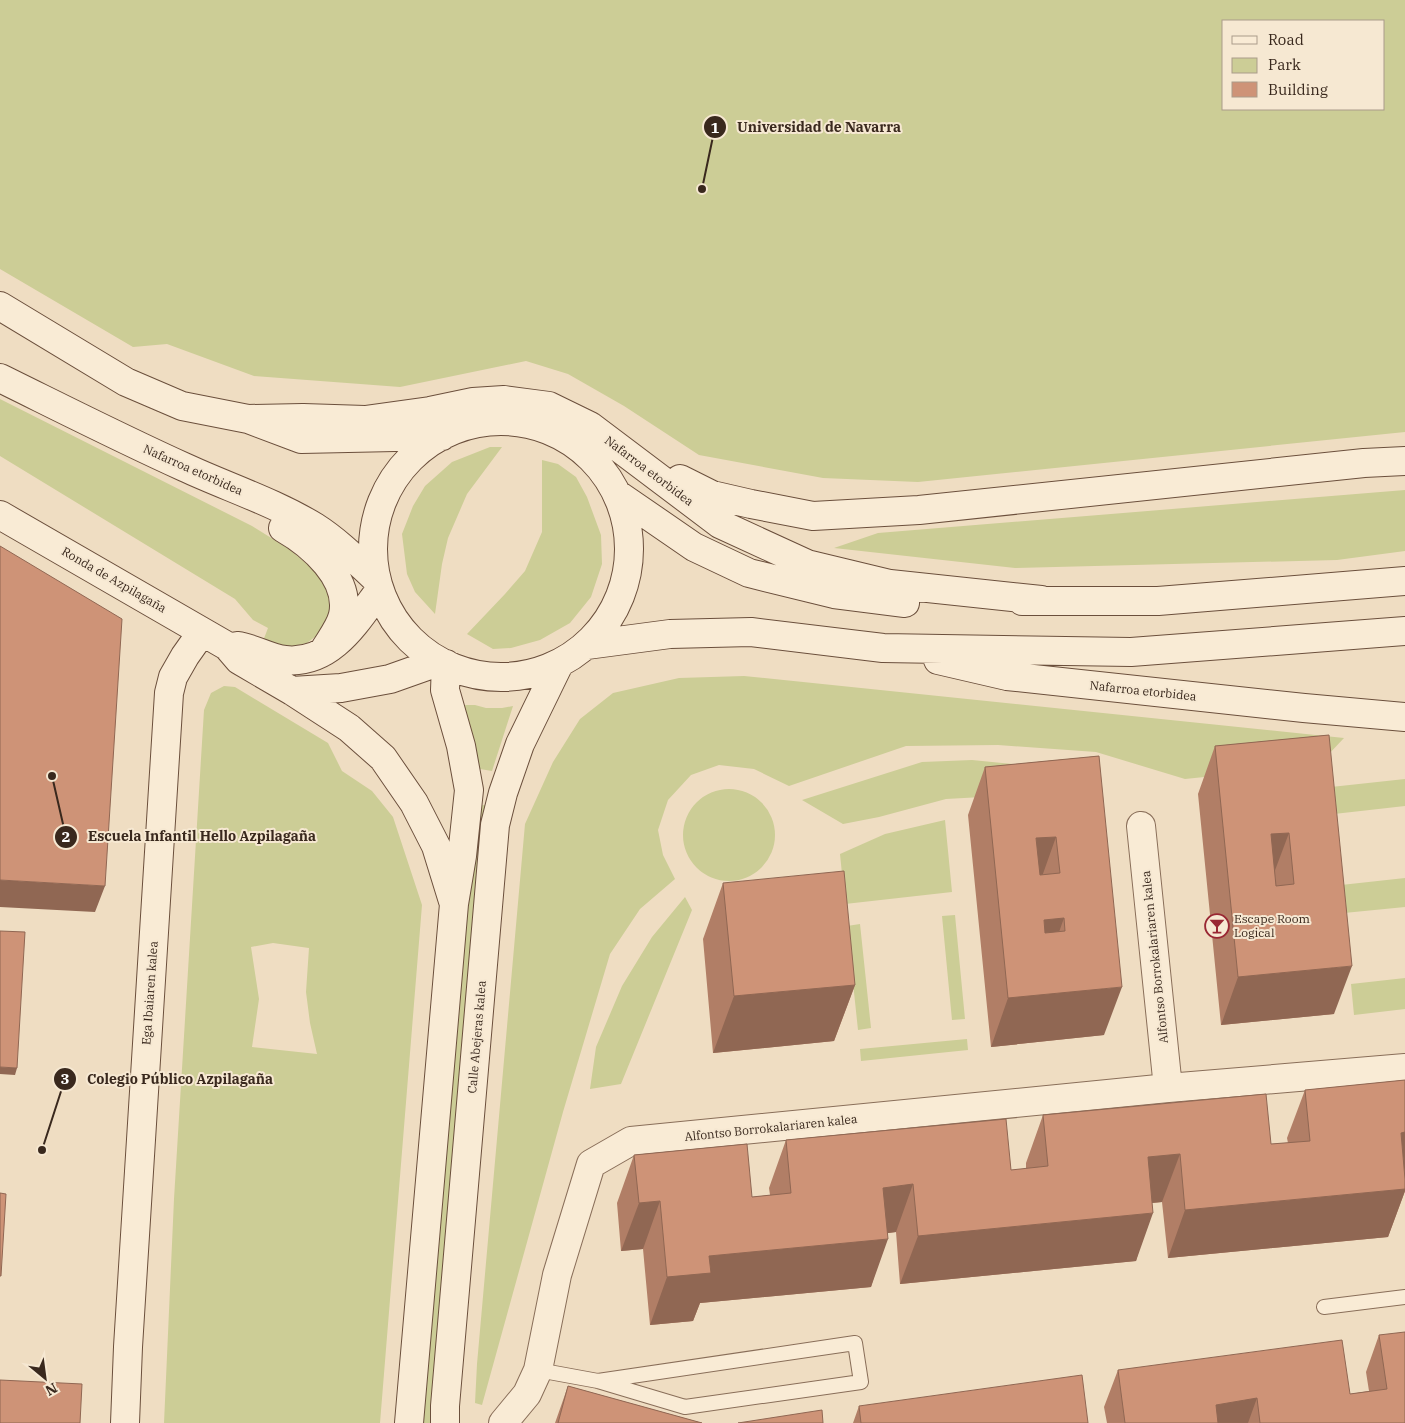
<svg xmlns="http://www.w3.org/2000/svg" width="1405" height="1423" font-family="'IBM Plex Serif',serif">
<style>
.green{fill:#cccd96;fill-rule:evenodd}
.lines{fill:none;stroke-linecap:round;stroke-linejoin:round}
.lane-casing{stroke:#896e59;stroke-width:16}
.street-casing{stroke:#896e59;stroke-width:30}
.secondary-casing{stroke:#6b4f3c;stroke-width:30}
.lane{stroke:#f9ebd5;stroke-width:14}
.street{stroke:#f9ebd5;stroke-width:28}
.secondary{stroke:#f9ebd5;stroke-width:28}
.wall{fill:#b17e66}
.shaded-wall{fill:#906753}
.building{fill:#ce9377;stroke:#906753;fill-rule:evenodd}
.labels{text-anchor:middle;stroke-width:4;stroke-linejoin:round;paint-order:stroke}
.street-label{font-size:12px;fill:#39281d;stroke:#f6e8d2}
.poi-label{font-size:12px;fill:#39281d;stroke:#f6e8d2;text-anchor:start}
.leader{fill:none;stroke:#39281d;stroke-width:2}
.callout-dot{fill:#39281d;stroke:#f6e8d2;stroke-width:2}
.mark-label{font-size:15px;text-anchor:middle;font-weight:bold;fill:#fff}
.callout-label{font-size:14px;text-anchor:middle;font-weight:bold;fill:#39281d;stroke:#f6e8d2;stroke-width:4;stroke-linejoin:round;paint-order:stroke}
</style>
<rect width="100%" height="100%" fill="#efddc2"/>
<path class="green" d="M 0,0 L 1405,0 L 1405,432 L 918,482 L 823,478 L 699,455 L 624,406 L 568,374 L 526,361 L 400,387 L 254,376 L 167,344 L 133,347 L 0,269 ZM 1224,21 L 1384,21 L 1384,109 L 1224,109 Z
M 0,399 L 252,526 L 289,549 L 319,574 L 333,603 L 325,629 L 307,643 L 281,649 L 263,641 L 268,628 L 253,620 L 235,599 L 0,456 Z
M 490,447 L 502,447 L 467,494 L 448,538 L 442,564 L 435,614 L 415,592 L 407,574 L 402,534 L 413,506 L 425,486 L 452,462 Z
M 542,460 L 558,464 L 576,477 L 587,497 L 601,535 L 602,564 L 591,597 L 570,623 L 540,640 L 511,648 L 493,649 L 467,634 L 505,594 L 525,571 L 542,532 Z
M 1405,490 L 1405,551 L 1337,560 L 1015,568 L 834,548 L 878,533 Z
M 744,676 L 1344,738 L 1327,756 L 1301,767 L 1185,779 L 1096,752 L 998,745 L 906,746 L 789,786 L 754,769 L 719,765 L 691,775 L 668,800 L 658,830 L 663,855 L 675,879 L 640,909 L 610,954 L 563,1112 L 482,1405 L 475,1403 L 477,1364 L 525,824 L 553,762 L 580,719 L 613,693 L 679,678 Z
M 224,686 L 235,687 L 328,743 L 342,771 L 372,791 L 393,817 L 422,905 L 380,1423 L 164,1423 L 174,1199 L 204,710 L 211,693 ZM 273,943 L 309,948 L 306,992 L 310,1023 L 317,1054 L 252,1047 L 259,999 L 251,947 Z
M 462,705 L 475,705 L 486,708 L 502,708 L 513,706 L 492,771 L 480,769 L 468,719 Z
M 972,760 L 1082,771 L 1052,793 L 946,799 L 879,817 L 843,824 L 802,800 L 922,762 Z
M 1405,779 L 1405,806 L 1334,814 L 1331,787 Z
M683 835a46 46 0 1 1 92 0a46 46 0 1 1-92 0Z
M 485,805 L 433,1423 L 422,1423 L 475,806 Z
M 945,820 L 952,892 L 845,904 L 840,854 L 885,834 Z
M 1405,878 L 1405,907 L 1344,913 L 1341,885 Z
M 685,897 L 692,910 L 621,1084 L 590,1089 L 596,1047 L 622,986 L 652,937 Z
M 955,915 L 965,1019 L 952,1020 L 942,916 Z
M 860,924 L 871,1028 L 858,1030 L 847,926 Z
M 1405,978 L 1405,1009 L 1354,1015 L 1351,984 Z
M 967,1039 L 968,1050 L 861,1061 L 860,1049 Z"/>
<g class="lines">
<g class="lane-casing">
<path id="lane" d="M 1324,1307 L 1405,1297
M 538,1370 L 598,1381 L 685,1407 L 861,1382 L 855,1343 L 598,1381"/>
</g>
<g class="street-casing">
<path id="street" d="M 1141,826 L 1168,1088
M 503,1423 L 527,1394 L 538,1370 L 557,1275 L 591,1164 L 631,1141 L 1168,1088 L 1405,1068"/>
</g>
<g class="secondary-casing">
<path id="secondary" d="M 0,306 L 126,382 L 182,406 L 248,419 L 301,439 L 442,436
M 0,378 C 61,408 122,439 184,467 C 227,487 274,502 315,527 C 337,541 356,560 375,578
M 248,419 L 303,418 L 365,420 L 430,411 L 473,402 L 504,400 L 549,406 L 590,426 L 720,524 L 807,564 L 890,584 L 1041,600
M373 549a128 128 0 1 1 256 0a128 128 0 1 1-256 0Z
M 680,479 L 712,495 L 751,504 L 813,516 L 919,510 L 1364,463 L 1405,461
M 617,494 L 694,547 L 749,573 L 834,594 L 905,603
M 0,515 L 227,646 L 239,660 L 292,691 L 349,728 L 383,758 L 414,803 L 436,846 L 453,901
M 283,528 C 311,544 351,578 343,615 C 340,628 330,640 323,652
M 1022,601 L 1158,601 L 1405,581
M 587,645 L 670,634 L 751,632 L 883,648 L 1131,652 L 1405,631
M 237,646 C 254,648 268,658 285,660 C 331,665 356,622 379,591
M 938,660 L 1007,676 L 1304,708 L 1405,717
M 292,691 L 341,688 L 390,679 L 438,662
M 125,1423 L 128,1347 L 169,693 L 173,677 L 185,656 L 202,632
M 409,1423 L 454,904 L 462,856 L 469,790 L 461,746 L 445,690 L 446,664
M 445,1423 L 445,1406 L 495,825 L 503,793 L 520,744 L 559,664"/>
</g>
<use href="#lane" class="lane"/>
<use href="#street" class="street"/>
<use href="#secondary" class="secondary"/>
</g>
<path class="wall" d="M 1329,735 L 1334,1014 L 1221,1025 L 1198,794 L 1215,746 Z
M 1099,756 L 1104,1035 L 991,1047 L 968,815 L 985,767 Z
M 723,883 L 855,985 L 834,1041 L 713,1053 L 703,939 Z
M 1405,1080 L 1405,1191 L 1388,1237 L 1168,1258 L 1162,1202 L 1152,1203 L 1136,1261 L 900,1284 L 896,1232 L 887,1233 L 871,1287 L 700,1303 L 693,1321 L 650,1325 L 643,1249 L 621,1251 L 617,1203 L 634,1155 L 752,1197 L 770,1195 L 769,1188 L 786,1140 L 1011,1170 L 1026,1169 L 1026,1163 L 1043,1115 L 1271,1144 L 1288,1143 L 1287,1138 L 1305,1090 Z
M 1379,1335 L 1405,1423 L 1107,1423 L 1104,1407 L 1118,1370 L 1350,1394 L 1369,1391 L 1366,1372 Z
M 568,1386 L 702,1423 L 555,1423 Z
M 859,1406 L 1088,1423 L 853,1423 Z"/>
<path class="shaded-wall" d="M 1289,833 L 1271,881 L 1271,834 Z
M 1056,837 L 1039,885 L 1036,838 Z
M 0,880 L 105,886 L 95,912 L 0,907 Z
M 1064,918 L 1047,966 L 1044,920 Z
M 1352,966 L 1334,1014 L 1221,1025 L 1238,977 Z
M 855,985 L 834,1041 L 713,1053 L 734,996 Z
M 1122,987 L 1104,1035 L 991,1047 L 1008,998 Z
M 0,1067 L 17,1068 L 15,1075 L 0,1074 Z
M 1405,1132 L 1405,1179 L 1401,1133 Z
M 1180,1154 L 1162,1202 L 1130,1205 L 1148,1157 Z
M 913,1184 L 896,1232 L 866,1236 L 883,1188 Z
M 1405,1189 L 1405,1191 L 1388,1237 L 1168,1258 L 1185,1210 Z
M 660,1201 L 643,1249 L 621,1251 L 639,1203 Z
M 1153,1213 L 1136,1261 L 900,1284 L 918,1236 Z
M 888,1239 L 871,1287 L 700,1303 L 693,1321 L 650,1325 L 667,1277 L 709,1256 Z
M 1257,1398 L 1248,1423 L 1210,1423 L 1216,1405 Z"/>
<path class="building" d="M 0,546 L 122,619 L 105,886 L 0,880 Z
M 1329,735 L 1352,966 L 1238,977 L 1215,746 ZM 1289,833 L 1294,884 L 1276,886 L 1271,834 Z
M 1099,756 L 1122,987 L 1008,998 L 985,767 ZM 1056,837 L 1060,873 L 1040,875 L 1036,838 ZM 1064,918 L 1065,931 L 1045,933 L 1044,920 Z
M 844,871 L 855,985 L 734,996 L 723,883 Z
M 0,931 L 25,932 L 17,1068 L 0,1067 Z
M 1405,1080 L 1405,1132 L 1401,1133 L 1405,1179 L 1405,1189 L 1185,1210 L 1180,1154 L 1148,1157 L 1153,1213 L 918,1236 L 913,1184 L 883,1188 L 888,1239 L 709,1256 L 711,1273 L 667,1277 L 660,1201 L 639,1203 L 634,1155 L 747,1144 L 752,1197 L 791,1193 L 786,1140 L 1006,1119 L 1011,1170 L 1048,1166 L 1043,1115 L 1266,1094 L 1271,1144 L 1310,1141 L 1305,1090 Z
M 0,1193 L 6,1194 L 1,1276 L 0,1276 Z
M 1405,1332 L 1405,1423 L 1260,1423 L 1257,1398 L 1216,1405 L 1218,1423 L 1125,1423 L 1118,1370 L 1342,1340 L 1350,1394 L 1387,1389 L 1379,1335 Z
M 1082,1375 L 1088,1423 L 861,1423 L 859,1406 Z
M 0,1380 L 82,1384 L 80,1423 L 0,1423 Z
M 568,1386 L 702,1423 L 558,1423 Z
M 822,1410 L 823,1423 L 738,1423 Z"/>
<defs>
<g id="bar-ring" transform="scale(1.25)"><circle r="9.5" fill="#f6e8d2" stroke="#992733" stroke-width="1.5"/><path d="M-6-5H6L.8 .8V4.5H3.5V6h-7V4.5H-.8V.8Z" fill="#992733"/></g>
</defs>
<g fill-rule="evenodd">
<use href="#bar-ring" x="1217" y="926"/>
</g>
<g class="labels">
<g class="street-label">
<text transform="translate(193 470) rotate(24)" y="4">Nafarroa etorbidea</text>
<text transform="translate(649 471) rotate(37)" y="4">Nafarroa etorbidea</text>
<text transform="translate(114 580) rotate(30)" y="4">Ronda de Azpilagaña</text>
<text transform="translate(1143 691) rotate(6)" y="4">Nafarroa etorbidea</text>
<text transform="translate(1155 957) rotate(-96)" y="4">Alfontso Borrokalariaren kalea</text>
<text transform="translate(150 993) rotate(-86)" y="4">Ega Ibaiaren kalea</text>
<text transform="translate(477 1037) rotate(-85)" y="4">Calle Abejeras kalea</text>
<text transform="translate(771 1128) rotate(-6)" y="4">Alfontso Borrokalariaren kalea</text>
</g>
<g class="poi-label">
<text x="1234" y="923">Escape Room<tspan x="1234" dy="14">Logical</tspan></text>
</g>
</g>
<path class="leader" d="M702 189L715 127M52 776L66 837M42 1150L65 1079"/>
<g class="callout-dot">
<circle cx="702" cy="189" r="5"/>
<circle cx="52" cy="776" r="5"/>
<circle cx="42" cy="1150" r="5"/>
<circle cx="715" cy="127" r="12"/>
<circle cx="66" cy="837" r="12"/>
<circle cx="65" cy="1079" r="12"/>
</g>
<g class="mark-label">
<text x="715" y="133">1</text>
<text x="66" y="842">2</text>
<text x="65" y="1084">3</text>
</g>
<g class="callout-label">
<text x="819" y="132">Universidad de Navarra</text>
<text x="202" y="841">Escuela Infantil Hello Azpilagaña</text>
<text x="180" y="1084">Colegio Público Azpilagaña</text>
</g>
<rect x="1222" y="20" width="162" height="90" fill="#f6e8d2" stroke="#aa9b8a"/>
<rect x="1232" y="36" width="25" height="8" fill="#f9ebd5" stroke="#aa9b8a"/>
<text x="1268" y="45" font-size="15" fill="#39281d">Road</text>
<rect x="1232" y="58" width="25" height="15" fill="#cccd96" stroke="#aa9b8a"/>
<text x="1268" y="70" font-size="15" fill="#39281d">Park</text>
<rect x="1232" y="82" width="25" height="15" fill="#ce9377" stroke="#aa9b8a"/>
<text x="1268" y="95" font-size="15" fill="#39281d">Building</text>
<g transform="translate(45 1378) rotate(151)" stroke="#f6e8d2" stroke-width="4" paint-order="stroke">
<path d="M0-4L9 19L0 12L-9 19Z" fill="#39281d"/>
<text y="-8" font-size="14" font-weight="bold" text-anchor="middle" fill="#39281d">N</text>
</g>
</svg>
